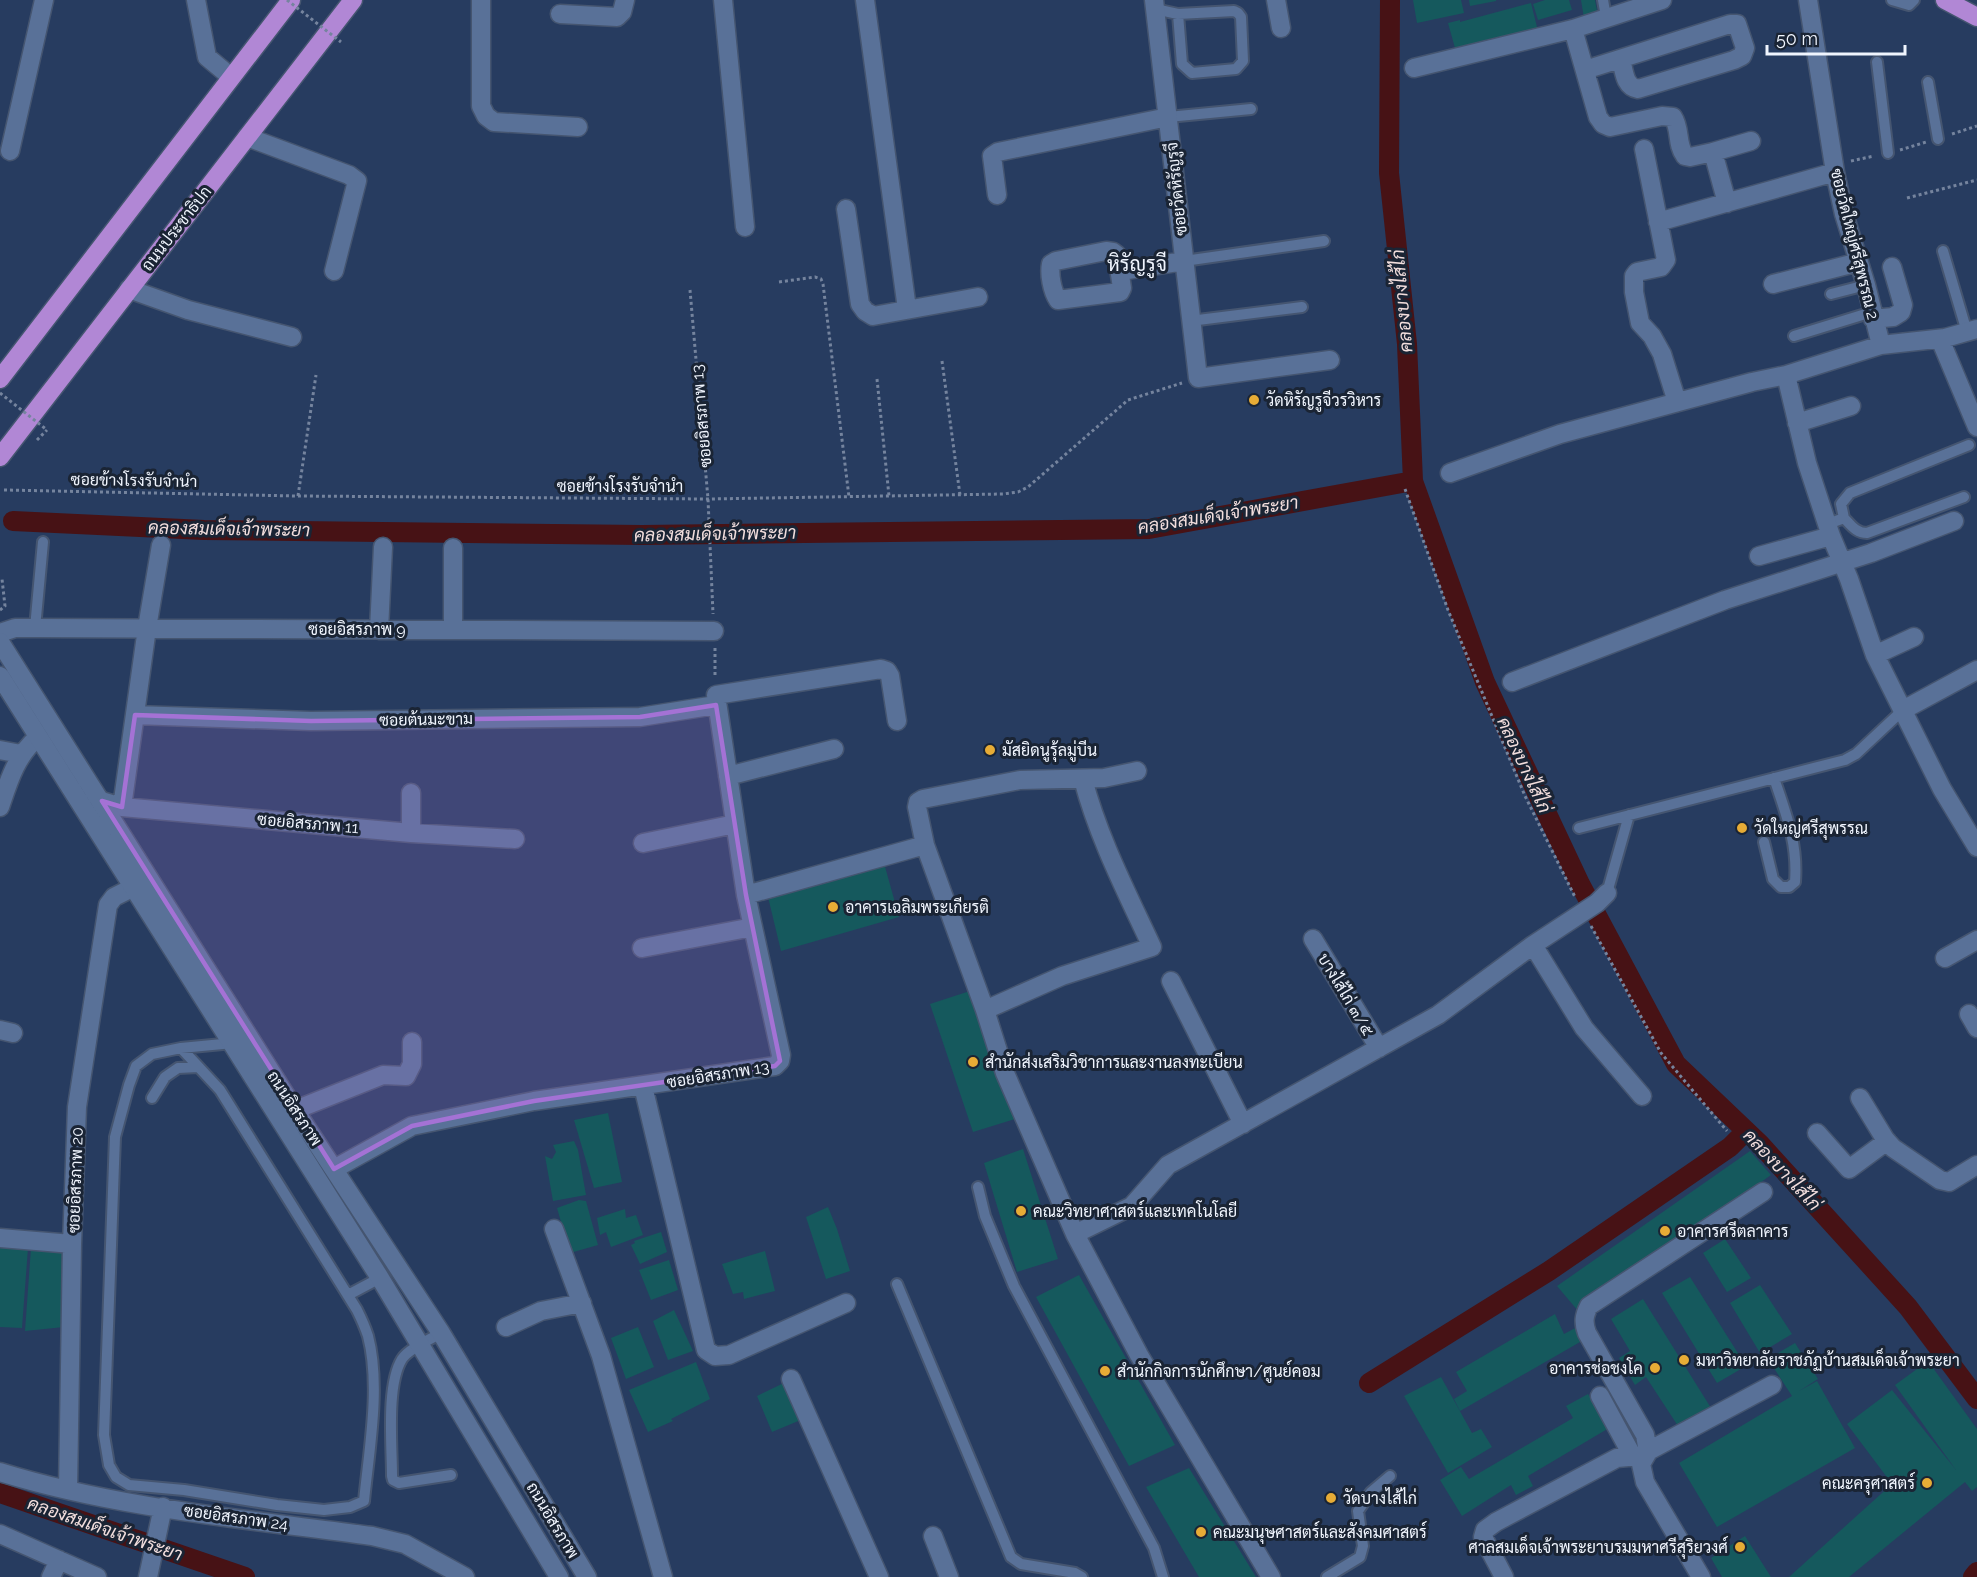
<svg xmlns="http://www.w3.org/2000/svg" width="1977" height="1577" font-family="Raleway,Sarabun,sans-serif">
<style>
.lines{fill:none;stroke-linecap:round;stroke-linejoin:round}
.canal{stroke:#471215;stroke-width:20}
.building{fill:#15595d}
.lane-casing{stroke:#455570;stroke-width:14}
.street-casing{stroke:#455570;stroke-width:21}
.secondary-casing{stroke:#455570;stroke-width:21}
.primary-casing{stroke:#455570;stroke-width:21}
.path{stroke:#75849e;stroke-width:3;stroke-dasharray:3 3;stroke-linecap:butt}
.lane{stroke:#597198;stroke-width:10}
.street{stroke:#597198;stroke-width:18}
.secondary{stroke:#597198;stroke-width:18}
.primary{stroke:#b187d5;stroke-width:18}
.path-bridge{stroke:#75849e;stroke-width:3;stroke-dasharray:3 3;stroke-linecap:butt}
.marked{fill:#a472d5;fill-opacity:0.2;stroke:#a472d5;stroke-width:4.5;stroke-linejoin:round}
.poi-dot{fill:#e7ac36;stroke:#1a2434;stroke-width:2}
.labels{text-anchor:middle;stroke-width:6;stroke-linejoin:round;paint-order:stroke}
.street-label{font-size:16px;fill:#f0f5fe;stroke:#1a2434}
.poi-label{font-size:16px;fill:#f0f5fe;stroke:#1a2434;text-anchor:start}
.water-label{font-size:18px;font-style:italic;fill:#f2dedd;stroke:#1a2434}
.quarter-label{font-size:20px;fill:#f0f5fe;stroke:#1a2434}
</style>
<rect width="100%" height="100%" fill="#273c60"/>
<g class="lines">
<path class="canal" d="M 1390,0 L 1389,173 L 1407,344 L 1413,481 L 1485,682 L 1580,884 L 1676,1064 L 1760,1144 L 1908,1307 L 1977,1399
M 13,521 L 204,530 L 642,535 L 1149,529 L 1413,481
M 1369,1383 L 1549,1271 L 1730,1147 L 1746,1131
M 0,1493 L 245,1577
M 1973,1577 L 1977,1572"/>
</g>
<path class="building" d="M 1413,0 L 1461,0 L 1464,13 L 1417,23 Z
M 1469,0 L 1496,0 L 1496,1 L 1470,6 Z
M 1545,0 L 1569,0 L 1572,10 L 1538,20 L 1533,4 Z
M 1581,0 L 1595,0 L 1598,16 L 1584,18 Z
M 1531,3 L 1539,35 L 1520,40 L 1519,33 L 1510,35 L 1512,41 L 1500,44 L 1498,37 L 1455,48 L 1448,23 L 1460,20 L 1460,22 Z
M 884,863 L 899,917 L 781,951 L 768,897 Z
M 973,990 L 1015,1119 L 973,1132 L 930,1004 Z
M 608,1113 L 622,1182 L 594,1188 L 574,1120 Z
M 574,1141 L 578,1150 L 586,1195 L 553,1201 L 545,1156 L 552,1159 L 556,1152 L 553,1145 Z
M 1023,1149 L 1058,1259 L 1017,1272 L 984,1163 Z
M 1750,1151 L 1771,1175 L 1579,1312 L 1557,1286 Z
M 579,1200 L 586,1201 L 598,1245 L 570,1253 L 557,1208 Z
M 828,1207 L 837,1229 L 850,1271 L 826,1279 L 806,1217 Z
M 625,1209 L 626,1218 L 636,1215 L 643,1235 L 611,1247 L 606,1232 L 600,1235 L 597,1218 Z
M 661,1232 L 667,1252 L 640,1264 L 631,1245 L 635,1243 L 634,1241 Z
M 1725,1239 L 1751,1278 L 1727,1292 L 1703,1253 Z
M 0,1246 L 28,1248 L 22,1328 L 0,1327 Z
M 31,1248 L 65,1252 L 64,1327 L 25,1331 Z
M 765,1251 L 775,1291 L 744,1299 L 743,1292 L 733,1294 L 722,1264 Z
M 669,1260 L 678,1290 L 651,1300 L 639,1270 Z
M 1079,1275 L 1175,1445 L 1129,1466 L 1036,1297 Z
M 1690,1277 L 1746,1366 L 1717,1383 L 1662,1293 Z
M 1760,1285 L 1792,1334 L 1760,1353 L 1730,1303 Z
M 1643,1299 L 1711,1408 L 1678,1426 L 1646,1377 L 1635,1385 L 1619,1358 L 1630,1351 L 1611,1319 Z
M 674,1310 L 693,1351 L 668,1360 L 653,1321 Z
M 1555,1314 L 1564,1334 L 1579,1326 L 1587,1338 L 1460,1411 L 1454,1399 L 1467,1391 L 1456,1372 Z
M 638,1327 L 654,1367 L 626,1379 L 611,1338 Z
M 1795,1343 L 1818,1379 L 1799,1391 L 1817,1381 L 1855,1448 L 1717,1527 L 1679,1463 L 1792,1396 L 1768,1359 Z
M 1928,1361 L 1977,1429 L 1977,1487 L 1972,1491 L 1965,1482 L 1849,1577 L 1789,1577 L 1892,1484 L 1847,1424 L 1892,1390 L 1956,1470 L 1895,1385 Z
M 696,1362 L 710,1399 L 671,1419 L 673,1421 L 648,1432 L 629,1390 Z
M 1441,1377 L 1472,1433 L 1481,1429 L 1492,1447 L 1448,1473 L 1404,1396 Z
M 788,1381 L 803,1419 L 772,1432 L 757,1396 Z
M 1588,1394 L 1609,1428 L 1528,1476 L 1533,1486 L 1516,1495 L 1511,1485 L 1462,1516 L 1440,1480 L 1461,1467 L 1469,1479 L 1573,1418 L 1566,1406 Z
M 1189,1468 L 1256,1577 L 1199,1577 L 1146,1487 Z
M 1745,1536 L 1771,1577 L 1722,1577 L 1711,1558 Z"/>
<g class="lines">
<g class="lane-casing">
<path id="lane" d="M 1603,0 L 1606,17
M 1892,0 L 1909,5 L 1914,0
M 1155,9 L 1178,14 L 1234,11 L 1238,13 L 1241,17 L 1243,61 L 1236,69 L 1192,73 L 1182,64 L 1178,14
M 1877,62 L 1888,153
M 1928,82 L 1938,139
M 1168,117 L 1251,109
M 1943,251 L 1967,332
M 1184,261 L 1324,241
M 1831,294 L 1866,285
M 1190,321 L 1302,307
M 1794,336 L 1872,312
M 1844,518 C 1851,525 1856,533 1867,533 L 1964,497
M 1828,524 L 1844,518 L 1841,504 L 1850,493 L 1969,445
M 35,628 L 43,542
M 1579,828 L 1845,760 L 1856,754 L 1903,710
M 1764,842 L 1773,879 L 1781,887 L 1789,887 L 1795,882 C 1798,843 1786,814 1774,778
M 1607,893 L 1629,815
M 181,1048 L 220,1090 L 357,1310 C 361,1318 365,1327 368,1336 C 381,1386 369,1450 364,1501 L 350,1507 L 324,1510 L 277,1505 L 184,1490 L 129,1485 L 116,1477 L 109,1465 L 104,1435 L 115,1137 L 129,1085 L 136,1066 L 152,1054 L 181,1048 L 233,1043
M 152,1098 L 165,1077 L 178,1068 L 198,1067
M 978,1187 L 985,1216 L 1014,1286 L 1154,1548 L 1163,1577
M 897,1284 L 1011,1557 L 1021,1564 L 1075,1573 L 1082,1577
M 348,1295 L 380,1278
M 441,1333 C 431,1339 408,1349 402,1359 C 386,1385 392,1445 392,1476 L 393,1480 L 399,1483 L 451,1475
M 1327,1577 L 1360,1557 L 1363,1546 L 1358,1511 L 1371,1492 L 1390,1476"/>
</g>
<g class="street-casing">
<path id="street" d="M 196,0 L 207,57 L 231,77
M 481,0 L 481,106 L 486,116 L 494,122 L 578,127
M 723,0 L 745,227
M 865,0 L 907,309
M 1154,0 L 1198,378 L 1330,360
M 1276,0 L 1281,28
M 1808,0 L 1835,172 L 1844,214 L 1866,285 L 1881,345
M 560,14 L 617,17 L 622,12 L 625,0
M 1573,29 L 1598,117 L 1603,124 L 1610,127 L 1662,116 L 1673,117 C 1681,129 1676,144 1685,156 L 1690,157 L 1713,152 L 1727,203
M 1414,68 L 1573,29 L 1662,0
M 1585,70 L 1730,24 L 1737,24 L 1745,48 L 1742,56 L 1734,60 L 1638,89 C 1624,87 1624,70 1621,59
M 247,137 L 349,175 L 357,181 L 334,271
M 1644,149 L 1666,260 L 1661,267 L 1637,272 L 1634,276 L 1634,292 L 1640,323 L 1652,336 L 1662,354 L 1677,402
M 10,151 L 44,0
M 1713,152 L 1751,141
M 997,195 L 992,156 L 998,152 L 1168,117
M 846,209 L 860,304 L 865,311 L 873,316 L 978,297
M 1658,222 L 1835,172
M 1106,251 L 1113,252 L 1117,255 L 1122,288 L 1120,292 L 1058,300 C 1052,291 1049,274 1051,264 L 1056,261 Z
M 1121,271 L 1184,261
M 1773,284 L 1859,262
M 129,289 L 188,310 L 292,337
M 1873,319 L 1893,317 L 1901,312 L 1903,305 L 1892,267
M 1940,339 L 1977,427
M 1786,375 L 1807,463 L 1831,536 L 1849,579 L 1875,655 L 1942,789 L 1977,847
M 1797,423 L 1851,406
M 1450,473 L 1560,434 L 1752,382 L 1786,375 L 1881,345 L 1945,338 L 1977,329
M 1759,556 L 1831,536
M 379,630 L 383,547
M 453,630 L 453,548
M 0,633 L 15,628 L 35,628 L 714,631
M 1875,655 L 1914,637
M 1512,682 L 1725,600 L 1871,553 L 1954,521
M 1903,710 L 1977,670
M 135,715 L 311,721 L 640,717 L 716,705
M 0,750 L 21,754
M 1137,771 L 1104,778 L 1020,780 L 923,799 L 918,802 L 917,807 L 925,845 L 985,1010 L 1005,1073 L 1075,1234 L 1139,1355 L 1271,1577
M 728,776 L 834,749
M 102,801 L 122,807 L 411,833 L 515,839
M 0,807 C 9,780 16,756 38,737
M 122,807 L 147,628 L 161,545
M 411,833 L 411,793
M 643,843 L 735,824
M 746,895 L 925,845
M 1313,939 L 1379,1048
M 1533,945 L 1584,1028 L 1642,1096
M 642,948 L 753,927
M 1945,958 L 1977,940
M 1171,981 L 1243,1124
M 985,1010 L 1062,976 L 1152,947 C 1127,893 1098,837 1083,779
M 1969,1014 L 1977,1028
M 0,1030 L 13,1033
M 643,1086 L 706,1350 L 715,1356 L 729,1355 L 846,1303
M 1860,1098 L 1885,1139 L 1893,1148 L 1940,1180 L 1949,1182 L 1977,1165
M 295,1110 L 383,1075 L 406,1076 L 412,1064 L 412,1042
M 1817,1133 L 1849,1169 L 1887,1141
M 334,1169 L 412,1126 L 534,1101 L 775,1066 L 780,1061 L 781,1055 L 746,895 L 716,695 L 881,669 L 887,671 L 890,676 L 897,721
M 554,1229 L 601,1356 L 663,1577
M 1075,1234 L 1132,1206 L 1168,1165 L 1438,1015 L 1533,945 L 1597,903 L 1607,893
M 0,1238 L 72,1244
M 506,1327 L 541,1311 L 582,1303
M 791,1379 L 879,1577
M 1600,1396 L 1633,1457
M 0,1472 C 120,1509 248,1519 372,1536 L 405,1544 L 465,1577
M 68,1490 L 72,1244 L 77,1107 L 108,905 L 114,897 L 134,887
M 0,1534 L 97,1577
M 933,1536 L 949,1577
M 51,1577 L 59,1560
M 148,1577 L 163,1507
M 1504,1577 L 1483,1537 L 1485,1530 L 1496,1522 L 1617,1458 L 1639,1456 L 1772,1385
M 1701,1577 L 1645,1482 L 1641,1464 L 1648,1452 L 1645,1435 L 1587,1333 C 1583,1322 1584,1316 1589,1306 L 1763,1192"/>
</g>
<g class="secondary-casing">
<path id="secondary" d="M 0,642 L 295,1110 L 441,1333 L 587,1577
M 0,676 L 380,1278 L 559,1577"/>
</g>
<g class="primary-casing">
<path id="primary" d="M 1945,0 L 1977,17
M 0,379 L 291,0
M 0,457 L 353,0"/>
</g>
<path class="path" d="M 1952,134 L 1977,126
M 1900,150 L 1926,142
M 1851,161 L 1874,156
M 1907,198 L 1977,180
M 779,282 L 815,277 L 821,279 L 823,284 L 849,497
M 690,290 L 708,499 L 713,614
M 942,361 L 960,495
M 877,379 L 889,496
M 37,440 L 47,430
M 1405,489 L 1448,610 L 1525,796 L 1575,897
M 4,490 L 298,496 L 708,499 L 1003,494 L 1018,492 L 1028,487 L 1128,400 L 1182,383
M 298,496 L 316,375
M 0,610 L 5,606 L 2,579
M 715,648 L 715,677
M 1591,926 L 1661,1053 L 1727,1131"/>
<use href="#lane" class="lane"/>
<use href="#street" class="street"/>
<use href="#secondary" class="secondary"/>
<use href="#primary" class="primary"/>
<path class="path-bridge" d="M 287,0 L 341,42
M 0,393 L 47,430"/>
</g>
<path class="marked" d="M 716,705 L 746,895 L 780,1061 L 775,1066 L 534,1101 L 412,1126 L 334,1169 L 102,801 L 122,807 L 135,715 L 311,721 L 640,717 Z"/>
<g class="poi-dot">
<circle cx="1254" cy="400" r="6"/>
<circle cx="990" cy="750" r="6"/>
<circle cx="1742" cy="828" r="6"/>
<circle cx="833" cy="907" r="6"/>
<circle cx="973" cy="1062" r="6"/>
<circle cx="1021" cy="1211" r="6"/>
<circle cx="1665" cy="1231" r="6"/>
<circle cx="1684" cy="1360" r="6"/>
<circle cx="1655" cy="1368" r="6"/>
<circle cx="1105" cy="1371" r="6"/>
<circle cx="1927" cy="1483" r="6"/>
<circle cx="1331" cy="1498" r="6"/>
<circle cx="1201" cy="1532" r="6"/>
<circle cx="1740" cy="1547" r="6"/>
</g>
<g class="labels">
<g class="street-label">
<text transform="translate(1176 189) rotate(-96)" y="6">ซอยวัดหิรัญรูจี</text>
<text transform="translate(176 228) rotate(-52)" y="6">ถนนประชาธิปก</text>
<text transform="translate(1855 244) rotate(76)" y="6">ซอยวัดใหญ่ศรีสุพรรณ 2</text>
<text transform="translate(701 416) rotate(-95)" y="6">ซอยอิสรภาพ 13</text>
<text transform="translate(134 480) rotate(1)" y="6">ซอยข้างโรงรับจำนำ</text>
<text x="620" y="492">ซอยข้างโรงรับจำนำ</text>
<text x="357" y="635">ซอยอิสรภาพ 9</text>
<text transform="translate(426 719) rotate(-1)" y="6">ซอยต้นมะขาม</text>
<text transform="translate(308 823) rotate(5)" y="6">ซอยอิสรภาพ 11</text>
<text transform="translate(1346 994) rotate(59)" y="6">บางไส้ไก่ ๓/๕</text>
<text transform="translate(718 1074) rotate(-9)" y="6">ซอยอิสรภาพ 13</text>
<text transform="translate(295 1108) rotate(57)" y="6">ถนนอิสรภาพ</text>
<text transform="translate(75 1180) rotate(-88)" y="6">ซอยอิสรภาพ 20</text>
<text transform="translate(236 1517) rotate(8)" y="6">ซอยอิสรภาพ 24</text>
<text transform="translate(553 1520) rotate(59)" y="6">ถนนอิสรภาพ</text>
</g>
<g class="poi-label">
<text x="1266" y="406">วัดหิรัญรูจีวรวิหาร</text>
<text x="1002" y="756">มัสยิดนูรุ้ลมู่บีน</text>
<text x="1754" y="834">วัดใหญ่ศรีสุพรรณ</text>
<text x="845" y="913">อาคารเฉลิมพระเกียรติ</text>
<text x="985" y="1068">สำนักส่งเสริมวิชาการและงานลงทะเบียน</text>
<text x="1033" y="1217">คณะวิทยาศาสตร์และเทคโนโลยี</text>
<text x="1677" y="1237">อาคารศรีตลาคาร</text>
<text x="1696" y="1366">มหาวิทยาลัยราชภัฏบ้านสมเด็จเจ้าพระยา</text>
<text x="1643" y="1374" text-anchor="end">อาคารช่อชงโค</text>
<text x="1117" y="1377">สำนักกิจการนักศึกษา/ศูนย์คอม</text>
<text x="1915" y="1489" text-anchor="end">คณะครุศาสตร์</text>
<text x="1343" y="1504">วัดบางไส้ไก่</text>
<text x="1213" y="1538">คณะมนุษศาสตร์และสังคมศาสตร์</text>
<text x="1728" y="1553" text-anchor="end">ศาลสมเด็จเจ้าพระยาบรมมหาศรีสุริยวงศ์</text>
</g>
<g class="water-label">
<text transform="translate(1402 301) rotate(-95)" y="6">คลองบางไส้ไก่</text>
<text transform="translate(1218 515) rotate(-9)" y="6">คลองสมเด็จเจ้าพระยา</text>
<text transform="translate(229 529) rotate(1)" y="6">คลองสมเด็จเจ้าพระยา</text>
<text transform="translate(715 534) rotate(-1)" y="6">คลองสมเด็จเจ้าพระยา</text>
<text transform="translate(1524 765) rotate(65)" y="6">คลองบางไส้ไก่</text>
<text transform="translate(1782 1170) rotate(47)" y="6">คลองบางไส้ไก่</text>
<text transform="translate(105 1529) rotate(19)" y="6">คลองสมเด็จเจ้าพระยา</text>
</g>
<g class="quarter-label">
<text x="1137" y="271">หิรัญรูจี</text>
</g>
</g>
<path d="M1767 45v9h138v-9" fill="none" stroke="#f0f5fe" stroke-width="3"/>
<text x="1776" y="45" font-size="18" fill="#f0f5fe" stroke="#1a2434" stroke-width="4.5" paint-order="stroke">50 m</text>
</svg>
